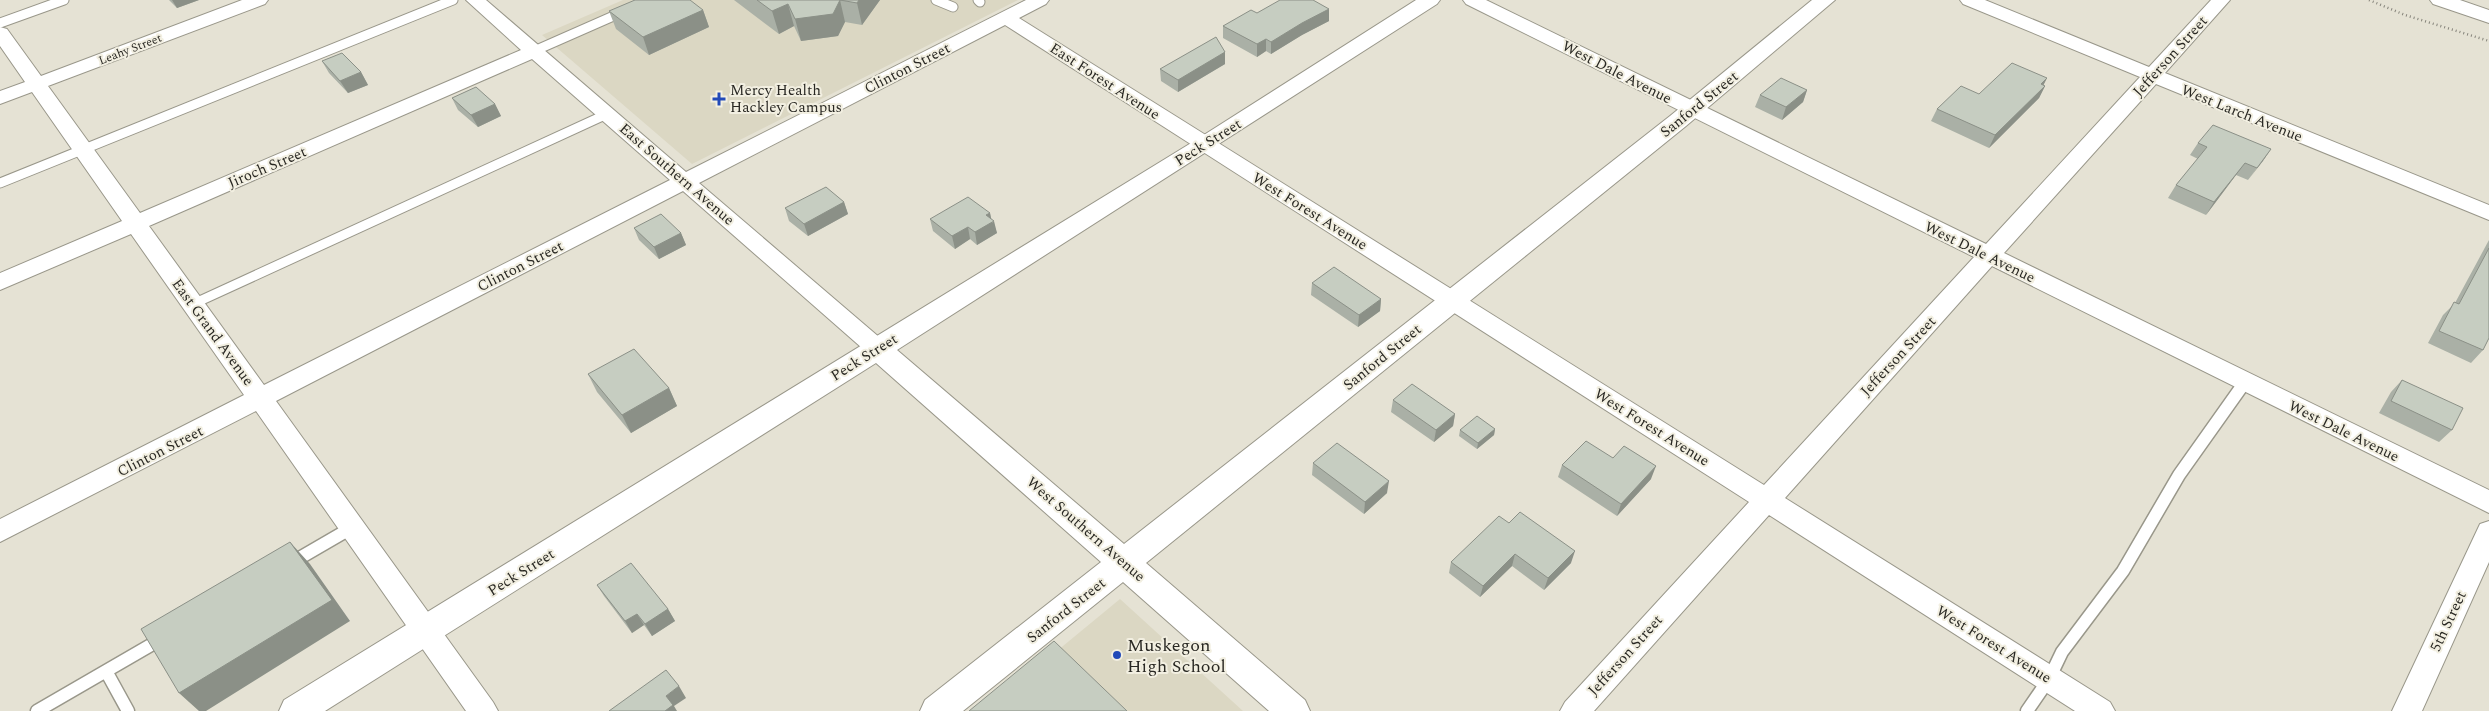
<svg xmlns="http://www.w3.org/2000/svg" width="2489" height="711" font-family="Spectral,serif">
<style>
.built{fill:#dbd7c3}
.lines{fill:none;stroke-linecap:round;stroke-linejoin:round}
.lane-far1-casing{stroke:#99978a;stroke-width:11}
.lane-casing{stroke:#99978a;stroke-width:15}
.street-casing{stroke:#99978a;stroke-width:2}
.secondary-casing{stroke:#99978a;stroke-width:2}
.path{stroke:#86847b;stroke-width:2.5;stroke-dasharray:1 3;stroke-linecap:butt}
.lane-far1{stroke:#fff;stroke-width:9}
.lane{stroke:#fff;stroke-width:12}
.street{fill:#fff;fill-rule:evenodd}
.secondary{fill:#fff;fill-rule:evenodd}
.wall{fill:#aab0a6}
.shaded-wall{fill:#8b9087}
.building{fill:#c6cdc1;stroke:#8b9087}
.poi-dot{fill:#224ab8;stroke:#f2efe1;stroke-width:2}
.labels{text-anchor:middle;stroke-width:4;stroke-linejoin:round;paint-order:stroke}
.far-street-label{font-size:12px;fill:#292823;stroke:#f2efe1}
.street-label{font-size:15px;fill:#292823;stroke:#f2efe1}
.poi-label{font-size:15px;fill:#292823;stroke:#f2efe1;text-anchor:start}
.near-poi-label{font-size:18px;fill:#292823;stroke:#f2efe1;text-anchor:start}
</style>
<rect width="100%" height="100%" fill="#e5e2d4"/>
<path class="built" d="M 623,0 L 1018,0 L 692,164 L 542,35 Z
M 1120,599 L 1243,711 L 984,711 Z"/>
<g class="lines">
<g class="lane-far1-casing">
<path id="lane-far1" d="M 936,0 L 953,7
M 978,0 L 980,2
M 0,23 L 64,0
M 534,51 L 650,0
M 0,183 L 453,0
M 193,304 L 607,114"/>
</g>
<g class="lane-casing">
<path id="lane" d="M 291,563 L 353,527
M 106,671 L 128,711
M 37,711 L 163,638
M 2027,711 L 2049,679 L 2062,652 L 2123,571 L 2179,475 L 2245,382"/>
</g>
<g class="street-casing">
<path id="street" d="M 242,0 L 268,0 L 265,4 L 48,86 L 140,213 L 521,50 L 466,0 L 486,0 L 686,172 L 1026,0 L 1049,0 L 1046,4 L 1019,18 L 1764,485 L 1974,257 L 1466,4 L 1463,0 L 1486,0 L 1986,244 L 2140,77 L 1963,4 L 1960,0 L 1985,0 L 2149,67 L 2211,0 L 2230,0 L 2165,73 L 2489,205 L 2489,220 L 2156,84 L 2004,253 L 2489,490 L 2489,513 L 1992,266 L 1785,498 L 2110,702 L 2115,711 L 2075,711 L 1769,515 L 1594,711 L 1560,711 L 1565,702 L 1749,502 L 1005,25 L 699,183 L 886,343 L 890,349 L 886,355 L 878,358 L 870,355 L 683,191 L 276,401 L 493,702 L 498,711 L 466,711 L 256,411 L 0,542 L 0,519 L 244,395 L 131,234 L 0,290 L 0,273 L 122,221 L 32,92 L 0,104 L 0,91 L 25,82 L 0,46 L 0,27 L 7,29 L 41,76 ZM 532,59 L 670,180 L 264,385 L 149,226 Z
M 2489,521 L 2489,562 L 2422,711 L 2392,711 L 2480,524 Z"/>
</g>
<g class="secondary-casing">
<path id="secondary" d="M 1416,0 L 1440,0 L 1437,4 L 897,350 L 1124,544 L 1670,116 L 1812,0 L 1835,0 L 1686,126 L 1146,563 L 1305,700 L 1310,711 L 1269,711 L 1123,582 L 963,711 L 920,711 L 925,700 L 1101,562 L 876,363 L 325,711 L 279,711 L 284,700 L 1196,140 Z
M 2430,0 L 2460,0 L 2489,10 L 2489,23 L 2433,4 Z"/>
</g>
<path class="path" d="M 2369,0 L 2405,15 L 2489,41"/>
<use href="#lane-far1" class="lane-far1"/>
<use href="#lane" class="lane"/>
<use href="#street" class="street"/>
<use href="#secondary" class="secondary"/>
</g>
<path class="wall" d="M 169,0 L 199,0 L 177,8 Z
M 734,0 L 880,0 L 862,25 L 845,22 L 838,36 L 801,41 L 794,26 L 779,34 Z
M 1329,9 L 1329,21 L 1302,35 L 1271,54 L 1266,51 L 1257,57 L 1223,38 L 1223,26 L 1257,13 Z
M 703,10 L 709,27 L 649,55 L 616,29 L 609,11 Z
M 1225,52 L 1225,64 L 1178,92 L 1161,81 L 1160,69 Z
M 322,61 L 361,72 L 368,85 L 348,93 L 329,73 Z
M 2047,78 L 2043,85 L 2045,86 L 2039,98 L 1989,148 L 1931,121 L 1937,109 Z
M 1807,90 L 1803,102 L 1782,120 L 1755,107 L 1760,95 Z
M 452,98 L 495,104 L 501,116 L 478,127 L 458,110 Z
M 2198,143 L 2271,149 L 2248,180 L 2236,175 L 2206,215 L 2168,198 L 2176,185 L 2198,159 L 2190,155 Z
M 844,202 L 848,214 L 808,236 L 789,221 L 785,208 Z
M 990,213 L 991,218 L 997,233 L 977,245 L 970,239 L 955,249 L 933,231 L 930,219 Z
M 634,228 L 681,233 L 686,245 L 659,259 L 639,240 Z
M 2489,240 L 2489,338 L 2483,350 L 2471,363 L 2428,343 L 2443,315 L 2455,303 Z
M 1312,283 L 1381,299 L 1380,311 L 1358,327 L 1311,295 Z
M 588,374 L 669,388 L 677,406 L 631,433 L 597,392 Z
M 2402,380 L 2452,430 L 2439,442 L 2379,413 L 2391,392 Z
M 1393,400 L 1455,414 L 1453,426 L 1434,442 L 1391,412 Z
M 1495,429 L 1494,435 L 1477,449 L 1459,436 L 1460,430 Z
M 1613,458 L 1651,479 L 1617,516 L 1558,477 L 1562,465 Z
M 1313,463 L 1387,493 L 1364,514 L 1312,475 Z
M 1509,523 L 1571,563 L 1544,590 L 1512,566 L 1480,597 L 1449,573 L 1451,562 Z
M 597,585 L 668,609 L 675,621 L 652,636 L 644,625 L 632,633 L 604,596 Z"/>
<path class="shaded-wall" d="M 172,0 L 199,0 L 177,8 Z
M 840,0 L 845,22 L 838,36 L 801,41 L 795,19 Z
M 859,0 L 880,0 L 862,25 L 857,3 Z
M 788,4 L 794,26 L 779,34 L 772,11 Z
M 1329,9 L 1329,21 L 1302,35 L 1271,54 L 1271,42 L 1302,23 Z
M 703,10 L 709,27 L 649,55 L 643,37 Z
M 1266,39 L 1266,51 L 1257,57 L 1257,44 Z
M 1225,52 L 1225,64 L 1178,92 L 1178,80 Z
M 361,72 L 368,85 L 348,93 L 340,81 Z
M 2047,78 L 2041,90 L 2045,86 L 2039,98 L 1989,148 L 1995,135 Z
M 1807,90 L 1803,102 L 1782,120 L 1786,107 Z
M 495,104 L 501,116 L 478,127 L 471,115 Z
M 2271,149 L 2263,161 L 2248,180 L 2257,168 Z
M 2245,163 L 2206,215 L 2214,202 Z
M 844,202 L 848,214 L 808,236 L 804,224 Z
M 990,213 L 992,223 L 994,221 L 997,233 L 977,245 L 975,232 L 986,215 Z
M 968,227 L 970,239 L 955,249 L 952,236 Z
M 681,233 L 686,245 L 659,259 L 654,247 Z
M 1381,299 L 1380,311 L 1358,327 L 1359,315 Z
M 669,388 L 677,406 L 631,433 L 622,415 Z
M 1455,414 L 1453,426 L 1434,442 L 1436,430 Z
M 1495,429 L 1494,435 L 1477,449 L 1478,443 Z
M 1656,466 L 1651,479 L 1617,516 L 1621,504 Z
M 1389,481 L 1387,493 L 1364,514 L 1365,502 Z
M 290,542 L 310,564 L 350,621 L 206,711 L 199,711 L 179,693 Z
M 1575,551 L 1571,563 L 1544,590 L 1548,578 Z
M 1515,554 L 1512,566 L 1480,597 L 1483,586 Z
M 668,609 L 675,621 L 652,636 L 645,624 Z
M 637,614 L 644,625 L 632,633 L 625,621 Z
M 679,686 L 686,698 L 674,706 L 677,711 L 665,711 L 666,696 Z"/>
<path class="building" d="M 635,0 L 690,0 L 703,10 L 643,37 L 609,11 Z
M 757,0 L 840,0 L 833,14 L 795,19 L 788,4 L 772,11 Z
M 840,0 L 859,0 L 857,3 Z
M 1280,0 L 1313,0 L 1329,9 L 1302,23 L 1271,42 L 1266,39 L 1257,44 L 1223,26 L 1251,10 L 1257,13 Z
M 1216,37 L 1225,52 L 1178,80 L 1160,69 Z
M 342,53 L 361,72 L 340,81 L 322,61 Z
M 2012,63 L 2047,78 L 2041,84 L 2045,86 L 1995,135 L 1937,109 L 1961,86 L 1979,94 Z
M 1781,78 L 1807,90 L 1786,107 L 1760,95 Z
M 476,87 L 495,104 L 471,115 L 452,98 Z
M 2213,125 L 2271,149 L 2257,168 L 2245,163 L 2214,202 L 2176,185 L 2207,147 L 2198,143 Z
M 826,187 L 844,202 L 804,224 L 785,208 Z
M 968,197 L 990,213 L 986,215 L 994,221 L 975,232 L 968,227 L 952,236 L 930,219 Z
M 661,214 L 681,233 L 654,247 L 634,228 Z
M 2489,248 L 2489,338 L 2483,350 L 2439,331 L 2454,302 L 2459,304 Z
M 1334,267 L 1381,299 L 1359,315 L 1312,283 Z
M 634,349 L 669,388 L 622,415 L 588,374 Z
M 2402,380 L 2463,408 L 2452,430 L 2391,401 Z
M 1412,384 L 1455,414 L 1436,430 L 1393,400 Z
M 1477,416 L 1495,429 L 1478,443 L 1460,430 Z
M 1586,441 L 1613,458 L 1624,446 L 1656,466 L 1621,504 L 1562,465 Z
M 1337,443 L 1389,481 L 1365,502 L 1313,463 Z
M 1520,512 L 1575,551 L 1548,578 L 1515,554 L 1483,586 L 1451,562 L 1499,516 L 1509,523 Z
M 290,542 L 332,600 L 179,693 L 141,629 Z
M 631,563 L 668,609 L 645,624 L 637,614 L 625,621 L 597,585 Z
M 1054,641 L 1127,711 L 969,711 Z
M 666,670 L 679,686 L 666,696 L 673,705 L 665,711 L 609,711 Z"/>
<g class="poi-dot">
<path d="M716.5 91.5h5v5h5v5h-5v5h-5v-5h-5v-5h5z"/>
<circle cx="1117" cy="655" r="5"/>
</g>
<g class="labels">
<g class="far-street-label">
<text transform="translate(130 49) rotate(-21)" y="4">Leahy Street</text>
</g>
<g class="street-label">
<text transform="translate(2170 56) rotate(-48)" y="5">Jefferson Street</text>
<text transform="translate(907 68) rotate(-27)" y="5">Clinton Street</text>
<text transform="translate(1617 72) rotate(27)" y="5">West Dale Avenue</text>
<text transform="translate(1105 81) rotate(33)" y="5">East Forest Avenue</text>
<text transform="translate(1699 104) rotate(-39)" y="5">Sanford Street</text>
<text transform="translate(2242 113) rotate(22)" y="5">West Larch Avenue</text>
<text transform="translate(1208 142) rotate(-32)" y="5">Peck Street</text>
<text transform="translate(267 167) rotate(-23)" y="5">Jiroch Street</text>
<text transform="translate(677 174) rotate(41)" y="5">East Southern Avenue</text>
<text transform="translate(1310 211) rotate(32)" y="5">West Forest Avenue</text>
<text transform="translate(1980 252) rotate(26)" y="5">West Dale Avenue</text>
<text transform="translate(520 266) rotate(-27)" y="5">Clinton Street</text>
<text transform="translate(213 332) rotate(54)" y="5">East Grand Avenue</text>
<text transform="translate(1898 356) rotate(-47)" y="5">Jefferson Street</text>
<text transform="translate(864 357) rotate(-32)" y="5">Peck Street</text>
<text transform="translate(1382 357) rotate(-39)" y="5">Sanford Street</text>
<text transform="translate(1652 427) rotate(32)" y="5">West Forest Avenue</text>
<text transform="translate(2344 431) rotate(26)" y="5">West Dale Avenue</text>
<text transform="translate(160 451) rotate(-27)" y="5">Clinton Street</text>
<text transform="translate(1086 529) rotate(41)" y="5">West Southern Avenue</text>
<text transform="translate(521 572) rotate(-32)" y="5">Peck Street</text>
<text transform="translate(1066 610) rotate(-38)" y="5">Sanford Street</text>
<text transform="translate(2448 621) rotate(-65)" y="5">5th Street</text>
<text transform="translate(1994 644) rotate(32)" y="5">West Forest Avenue</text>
<text transform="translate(1625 655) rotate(-48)" y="5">Jefferson Street</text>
</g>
<g class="poi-label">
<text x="730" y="95">Mercy Health<tspan x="730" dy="17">Hackley Campus</tspan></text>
</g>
<g class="near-poi-label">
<text x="1127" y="651">Muskegon<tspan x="1127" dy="21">High School</tspan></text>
</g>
</g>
</svg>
